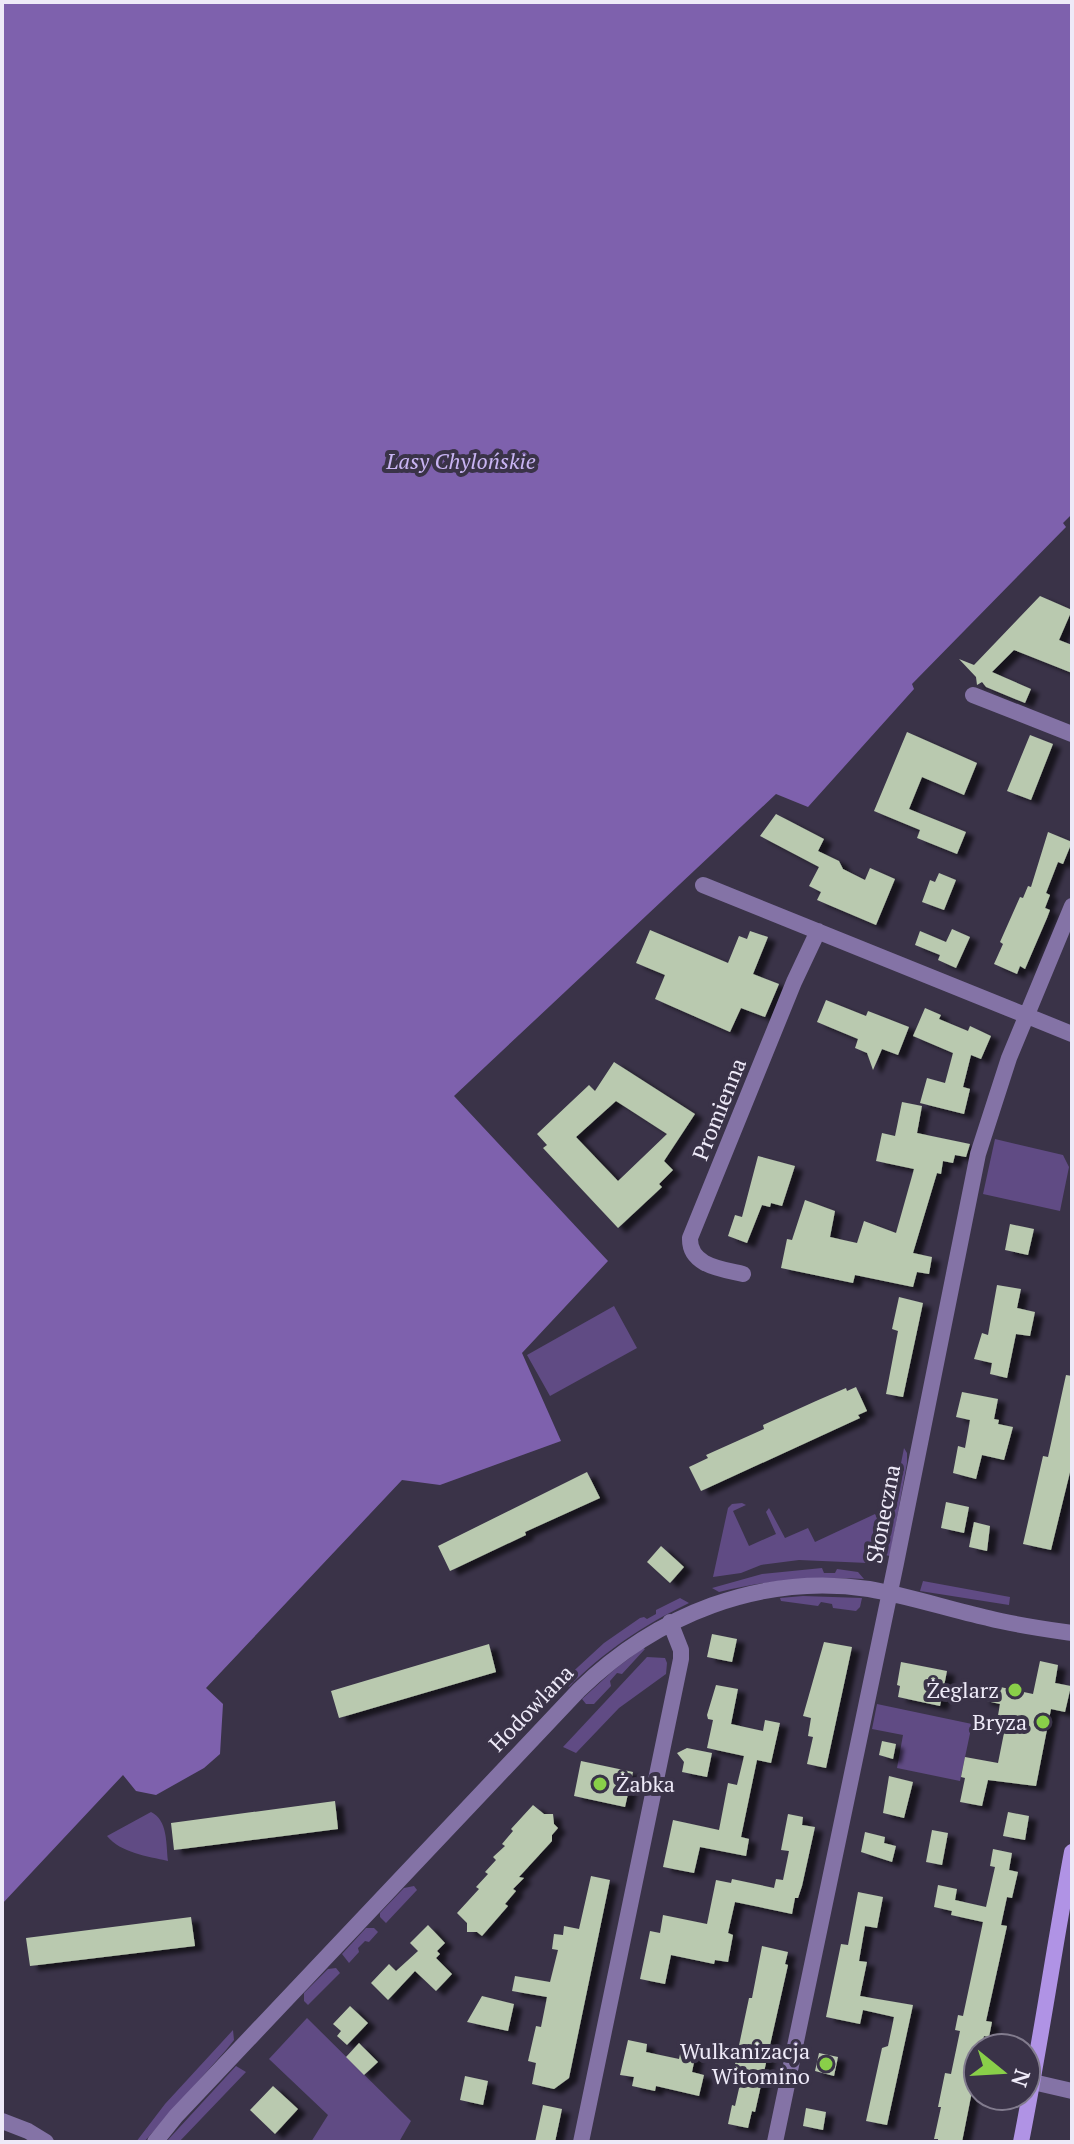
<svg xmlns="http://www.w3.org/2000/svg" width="1074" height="2144" font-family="'PT Serif',serif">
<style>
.green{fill:#604b84}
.forest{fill:#7e61ad}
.building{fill:#b9c9af;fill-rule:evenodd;filter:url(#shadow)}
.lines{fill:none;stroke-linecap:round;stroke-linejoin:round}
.street{stroke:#8473a6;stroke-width:16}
.secondary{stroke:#b093e5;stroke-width:16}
.poi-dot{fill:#89cf49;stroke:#3a3348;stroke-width:3}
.labels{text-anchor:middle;stroke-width:8;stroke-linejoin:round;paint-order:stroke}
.park-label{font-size:22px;font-style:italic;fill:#c8b4f2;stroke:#3a3348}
.street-label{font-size:22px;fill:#eeeaf8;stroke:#3a3348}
.poi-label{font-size:22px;fill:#eeeaf8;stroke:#3a3348;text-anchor:end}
</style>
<defs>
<filter id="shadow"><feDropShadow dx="8" dy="4.5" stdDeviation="2" flood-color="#0009"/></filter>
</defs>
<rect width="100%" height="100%" fill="#3a3348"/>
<path class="green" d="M 995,1139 L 1063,1155 L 1069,1167 L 1060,1211 L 983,1194 Z
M 614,1306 L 637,1348 L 550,1396 L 527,1355 Z
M 904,1448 L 907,1453 L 907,1463 L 890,1556 L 885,1555 L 880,1533 L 882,1520 L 893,1504 Z
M 742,1503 L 746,1505 L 733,1511 L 749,1546 L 776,1534 L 766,1512 L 769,1508 L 785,1538 L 808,1528 L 815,1542 L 875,1514 L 878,1519 L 868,1563 L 799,1560 L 761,1565 L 741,1573 L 713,1577 L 728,1508 L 732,1504 Z
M 822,1568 L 824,1573 L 835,1573 L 837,1569 L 858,1572 L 864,1579 C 814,1576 768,1580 719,1592 L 712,1588 L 762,1574 Z
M 923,1581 L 1010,1597 L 1009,1605 L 920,1591 Z
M 803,1596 L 862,1598 L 860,1607 L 856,1611 L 833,1608 L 832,1604 L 821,1602 L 818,1606 L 781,1601 L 780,1598 Z
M 680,1598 L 689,1603 C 644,1625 604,1651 569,1687 L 567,1685 L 566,1678 L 604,1643 L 640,1618 L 644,1617 L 647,1619 L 656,1614 L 656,1610 Z
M 643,1648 L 645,1649 L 622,1674 L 617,1673 L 610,1681 L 611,1686 L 594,1704 L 586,1704 L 582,1699 L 615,1669 Z
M 647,1657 L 665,1658 L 667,1663 L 666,1674 L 619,1708 L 576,1753 L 563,1747 Z
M 877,1704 L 972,1724 L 960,1781 L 897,1768 L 903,1735 L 872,1729 Z
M 151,1812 C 168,1820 166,1844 168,1861 C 147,1856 121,1853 107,1836 Z
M 414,1886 L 417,1890 L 386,1923 L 380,1917 L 380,1913 L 404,1888 Z
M 366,1928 L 374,1928 L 378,1932 L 369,1942 L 365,1941 L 358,1948 L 359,1952 L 349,1963 L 342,1954 Z
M 336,1968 L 340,1973 L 308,2005 L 304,2001 L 304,1993 L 328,1969 Z
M 307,2018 L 411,2121 L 399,2142 L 311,2142 L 328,2115 L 269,2059 Z
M 233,2030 L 234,2040 L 226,2050 L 144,2142 L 136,2142 L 165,2104 Z
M 236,2066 L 246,2072 L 179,2142 L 166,2142 Z"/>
<path class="forest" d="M 2,2 L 1072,2 L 1072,514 L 1063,523 L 1066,527 L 912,684 L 914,689 L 808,807 L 776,794 L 454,1096 L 608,1261 L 522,1353 L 561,1441 L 440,1485 L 402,1480 L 206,1688 L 223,1704 L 220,1754 L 204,1768 L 156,1795 L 136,1791 L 123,1775 L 2,1904 Z"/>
<path class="building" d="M 1040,596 L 1072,610 L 1059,640 L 1072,645 L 1072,673 L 1014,650 L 992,672 L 1031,689 L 1025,703 L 986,687 L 982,682 L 977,685 L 976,677 L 959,659 L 974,665 Z
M 907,732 L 977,763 L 964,795 L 922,777 L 909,809 L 966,832 L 957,854 L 917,838 L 920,830 L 874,811 Z
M 1030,735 L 1053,744 L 1031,800 L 1007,791 Z
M 776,814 L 824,839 L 818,851 L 839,861 L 843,869 L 865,880 L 870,868 L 895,879 L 876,925 L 817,900 L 821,892 L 809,886 L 819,867 L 760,836 Z
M 1048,832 L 1072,842 L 1063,864 L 1058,862 L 1046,893 L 1050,895 L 1045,908 L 1050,910 L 1047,918 L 1025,969 L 1020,966 L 1017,974 L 994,964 L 1003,944 L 1000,942 L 1020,897 L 1023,898 L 1028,886 L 1031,887 Z
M 939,873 L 956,880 L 944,910 L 922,902 L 930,880 L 935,882 Z
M 952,929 L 970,937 L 956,968 L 938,960 L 940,955 L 915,945 L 920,931 L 946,942 Z
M 650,930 L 728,963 L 739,936 L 747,939 L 750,931 L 768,937 L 753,974 L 779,984 L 765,1017 L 741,1008 L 730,1032 L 655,999 L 665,975 L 636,963 Z
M 826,1000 L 866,1016 L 868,1011 L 909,1027 L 898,1055 L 882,1049 L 873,1070 L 867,1053 L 855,1048 L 858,1039 L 817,1022 Z
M 925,1008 L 941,1015 L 939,1019 L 968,1031 L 970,1026 L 991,1036 L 981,1059 L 971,1055 L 963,1087 L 970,1089 L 964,1114 L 920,1103 L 927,1078 L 945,1083 L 953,1053 L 913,1036 Z
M 614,1062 L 695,1114 L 664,1161 L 673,1170 L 659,1184 L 662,1187 L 618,1228 L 543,1148 L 547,1145 L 537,1134 L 589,1085 L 595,1091 ZM 616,1101 L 667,1134 L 618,1181 L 576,1137 Z
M 902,1102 L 922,1106 L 917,1133 L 970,1144 L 966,1157 L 955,1155 L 953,1163 L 943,1161 L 941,1174 L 937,1173 L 913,1253 L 932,1257 L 929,1274 L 917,1272 L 913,1287 L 855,1275 L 853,1283 L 781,1268 L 787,1239 L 792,1240 L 805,1200 L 835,1211 L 830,1237 L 857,1243 L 864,1221 L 896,1233 L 914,1169 L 876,1161 L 882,1133 L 895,1136 Z
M 758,1156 L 795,1166 L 782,1206 L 771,1203 L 770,1207 L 762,1205 L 747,1243 L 728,1236 L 735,1215 L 742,1217 Z
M 1010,1224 L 1034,1229 L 1028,1255 L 1005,1250 Z
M 997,1285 L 1021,1289 L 1017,1308 L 1035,1312 L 1030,1336 L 1016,1334 L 1007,1378 L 990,1374 L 992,1363 L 974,1359 L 982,1333 L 988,1335 Z
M 899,1297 L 923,1303 L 903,1397 L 886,1394 L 898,1331 L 892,1329 Z
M 1066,1375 L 1072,1376 L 1072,1464 L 1051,1550 L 1023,1544 L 1043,1456 L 1048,1457 Z
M 856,1387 L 867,1411 L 858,1415 L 860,1418 L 701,1491 L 689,1467 L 708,1458 L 706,1455 L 764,1429 L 763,1425 L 816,1401 L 846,1388 L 847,1391 Z
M 962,1392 L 998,1399 L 994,1419 L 999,1420 L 998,1424 L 1013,1427 L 1004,1460 L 982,1455 L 976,1479 L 953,1473 L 958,1446 L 965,1448 L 970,1420 L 956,1417 Z
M 587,1472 L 600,1498 L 525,1532 L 526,1535 L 450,1571 L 438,1546 Z
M 946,1502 L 969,1507 L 964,1533 L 941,1528 Z
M 974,1522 L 990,1526 L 987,1551 L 969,1547 Z
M 661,1546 L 684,1567 L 670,1583 L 647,1562 Z
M 712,1634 L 737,1639 L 732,1662 L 707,1657 Z
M 824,1642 L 852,1647 L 826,1768 L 807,1764 L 813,1737 L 808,1736 L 811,1718 L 803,1716 Z
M 489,1644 L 496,1672 L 339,1718 L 331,1691 Z
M 1040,1661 L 1058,1665 L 1055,1683 L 1071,1686 L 1065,1712 L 1051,1709 L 1036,1786 L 988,1780 L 982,1806 L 960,1802 L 965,1778 L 961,1777 L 965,1757 L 998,1763 L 1006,1723 L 997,1721 L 1000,1704 L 982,1700 L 986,1684 L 1033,1694 Z
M 901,1662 L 947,1671 L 940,1706 L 898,1697 L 900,1686 L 897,1685 Z
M 716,1685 L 738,1689 L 731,1724 L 763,1731 L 765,1720 L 780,1723 L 771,1763 L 757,1760 L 741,1837 L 749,1839 L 746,1856 L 700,1847 L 694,1873 L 663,1867 L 673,1820 L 719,1830 L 728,1783 L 737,1785 L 744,1756 L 707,1748 L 713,1720 L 708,1719 L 707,1715 Z
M 882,1741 L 896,1744 L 893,1759 L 879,1755 Z
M 687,1748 L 712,1753 L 707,1777 L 682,1772 L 684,1762 L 677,1753 Z
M 581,1761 L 633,1772 L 625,1807 L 574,1796 Z
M 889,1776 L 913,1782 L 904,1818 L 883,1813 Z
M 335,1801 L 338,1829 L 174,1850 L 171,1823 Z
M 533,1805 L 544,1814 L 553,1814 L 554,1824 L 558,1828 L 552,1835 L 552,1841 L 519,1877 L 524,1878 L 513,1889 L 516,1891 L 505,1904 L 508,1906 L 482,1936 L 477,1932 L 467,1932 L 467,1923 L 457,1913 L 479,1889 L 476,1887 L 488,1874 L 485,1872 L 496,1860 L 493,1857 L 505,1846 L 502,1844 L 513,1831 L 511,1829 Z
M 1008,1812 L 1029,1816 L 1025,1840 L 1003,1836 Z
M 788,1814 L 803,1817 L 802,1825 L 815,1827 L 802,1886 L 798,1898 L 795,1898 L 792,1914 L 735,1902 L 728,1933 L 733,1935 L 728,1962 L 715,1960 L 714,1964 L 671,1955 L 665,1984 L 640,1979 L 650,1931 L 660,1933 L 663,1915 L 707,1924 L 716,1880 L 731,1883 L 732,1879 L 774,1888 L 776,1879 L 783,1880 L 789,1851 L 781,1850 Z
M 932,1830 L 948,1833 L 942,1865 L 926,1862 Z
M 865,1832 L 885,1837 L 884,1843 L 896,1846 L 892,1862 L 861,1852 Z
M 993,1849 L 1012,1853 L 1009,1870 L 1018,1872 L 1012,1898 L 1007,1897 L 1001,1925 L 1007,1926 L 986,2021 L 992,2022 L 989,2037 L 984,2036 L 981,2048 L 978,2048 L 978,2061 L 962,2142 L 938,2142 L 938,2139 L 934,2139 L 941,2107 L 938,2107 L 945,2073 L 951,2074 L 960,2031 L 955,2030 L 958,2015 L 963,2016 L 983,1922 L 951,1915 L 952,1911 L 934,1907 L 938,1885 L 957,1889 L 955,1900 L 986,1907 L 995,1867 L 990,1866 Z
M 591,1876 L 610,1880 L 569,2078 L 554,2089 L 532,2084 L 536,2063 L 528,2061 L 536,2026 L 541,2027 L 547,1997 L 512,1991 L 515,1976 L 550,1982 L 558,1950 L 552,1949 L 554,1934 L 563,1935 L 564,1926 L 579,1929 Z
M 858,1892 L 883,1897 L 877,1928 L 865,1926 L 859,1961 L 867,1962 L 860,1996 L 913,2005 L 887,2125 L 866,2121 L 882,2048 L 888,2046 L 894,2017 L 863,2010 L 860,2024 L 826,2017 L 841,1944 L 848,1945 Z
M 191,1917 L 195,1946 L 30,1966 L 26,1938 Z
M 428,1925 L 445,1943 L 437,1951 L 440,1954 L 436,1958 L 452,1974 L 436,1991 L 415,1971 L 388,2000 L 371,1983 L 389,1964 L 396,1971 L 418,1951 L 410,1943 Z
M 762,1946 L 788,1952 L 785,1964 L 788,1965 L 755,2112 L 752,2111 L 748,2128 L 728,2124 L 732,2105 L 735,2106 L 743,2071 L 734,2069 L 749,1998 L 752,1998 Z
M 482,1996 L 514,2004 L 508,2031 L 467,2022 Z
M 350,2006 L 368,2023 L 347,2045 L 337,2036 L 341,2031 L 333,2024 Z
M 628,2040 L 647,2044 L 646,2052 L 679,2059 L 683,2040 L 698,2043 L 692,2072 L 704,2075 L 699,2096 L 656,2086 L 655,2091 L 632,2086 L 634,2077 L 620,2075 Z
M 359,2043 L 378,2062 L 364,2075 L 346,2057 Z
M 819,2053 L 838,2057 L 834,2076 L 815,2071 Z
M 465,2076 L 488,2081 L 483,2105 L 460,2100 Z
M 273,2086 L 298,2109 L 275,2134 L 250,2110 Z
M 543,2105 L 562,2109 L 555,2142 L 535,2142 Z
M 806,2108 L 826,2112 L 823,2130 L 803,2126 Z"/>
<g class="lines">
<path class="street" d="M 973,695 L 1072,734
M 703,885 L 1072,1034
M 743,1274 C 722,1269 689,1266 690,1238 L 794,982 L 818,931
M 1033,2082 L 1072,2091
M 2,2121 L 28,2131 L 46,2142
M 155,2142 L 176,2116 L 579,1690 C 656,1615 760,1573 869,1589 C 909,1596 948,1609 988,1618 C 1015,1625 1044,1629 1072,1633
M 581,2142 L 681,1659 L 681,1650 L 670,1622
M 775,2142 L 896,1563 L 978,1154 L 1009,1058 L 1072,906"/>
<path class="secondary" d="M 1021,2142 C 1040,2046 1054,1948 1072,1852"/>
</g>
<g class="poi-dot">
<circle cx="1015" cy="1690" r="8"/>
<circle cx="1043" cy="1722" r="8"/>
<circle cx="600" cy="1784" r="8"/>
<circle cx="826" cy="2064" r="8"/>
</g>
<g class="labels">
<g class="park-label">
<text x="461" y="469">Lasy Chylońskie</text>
</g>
<g class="street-label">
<text transform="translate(719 1109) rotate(-68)" y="8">Promienna</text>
<text transform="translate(883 1514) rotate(-79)" y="8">Słoneczna</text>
<text transform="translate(531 1708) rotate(-46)" y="8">Hodowlana</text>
</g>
<g class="poi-label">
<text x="999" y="1698">Żeglarz</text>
<text x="1027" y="1730">Bryza</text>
<text x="616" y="1792" text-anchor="start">Żabka</text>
<text x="810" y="2059">Wulkanizacja<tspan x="810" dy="25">Witomino</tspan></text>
</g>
</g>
<rect width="1074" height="2144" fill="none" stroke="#eeeaf8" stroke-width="8"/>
<g transform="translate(1002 2072) rotate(108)"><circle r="38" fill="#3a3348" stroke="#827c8e" stroke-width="2"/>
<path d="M0-6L14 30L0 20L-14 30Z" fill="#89cf49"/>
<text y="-12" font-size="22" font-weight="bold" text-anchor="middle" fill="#eeeaf8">N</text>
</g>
</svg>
